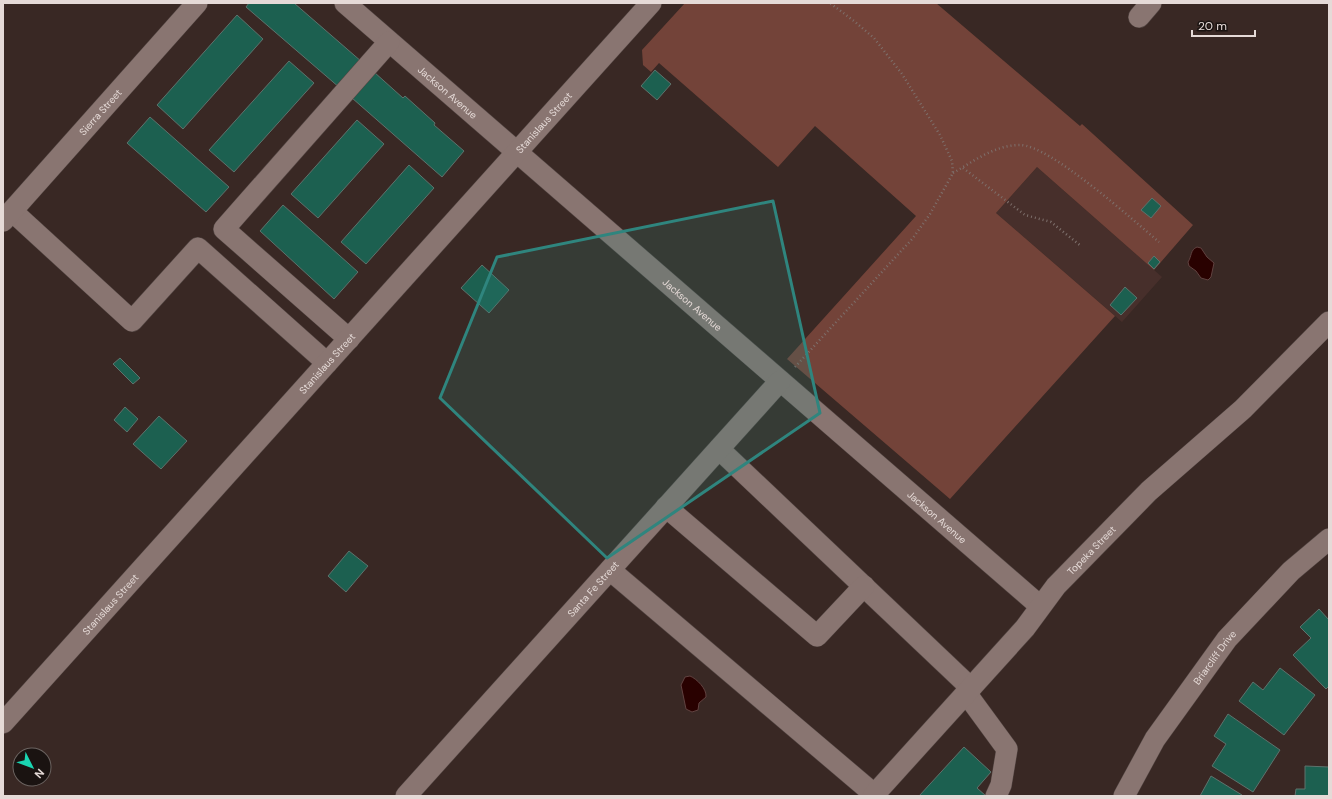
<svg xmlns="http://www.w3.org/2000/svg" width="1332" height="799" font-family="'DM Sans',sans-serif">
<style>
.built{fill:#472f2b}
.green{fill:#734339}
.water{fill:#290100;stroke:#614240}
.building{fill:#1c6050;stroke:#5e726c}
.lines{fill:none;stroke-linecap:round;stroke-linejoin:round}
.minor-casing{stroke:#524542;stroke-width:22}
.path{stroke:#7e706c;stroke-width:2.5;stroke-dasharray:1 3;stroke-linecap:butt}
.minor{stroke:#897571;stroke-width:21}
.marked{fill:#2f857e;fill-opacity:0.2;stroke:#2f857e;stroke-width:3;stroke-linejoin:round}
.labels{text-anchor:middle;stroke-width:4;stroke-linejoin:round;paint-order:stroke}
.street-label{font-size:10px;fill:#e5dad7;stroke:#1a1311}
</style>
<rect width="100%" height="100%" fill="#392824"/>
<path class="built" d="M 1037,167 L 1162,277 L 1122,322 L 996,213 Z"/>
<path class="green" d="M 685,3 L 936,3 L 1080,126 L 1082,124 L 1193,225 L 1154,270 L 1037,167 L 996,213 L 1115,316 L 950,499 L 787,359 L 916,216 L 815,126 L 778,167 L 659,63 L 651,72 L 643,65 L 642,50 Z"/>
<path class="water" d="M 1197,247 L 1201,248 L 1207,257 L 1214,263 L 1211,277 L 1208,280 L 1201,278 L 1196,271 L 1189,266 L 1188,262 C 1192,256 1190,250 1197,247 Z
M 690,676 C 697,679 707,689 706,697 L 699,703 L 698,710 L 692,712 L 686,709 L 681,685 L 685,677 Z"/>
<path class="building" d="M 249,3 L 294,3 L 362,62 L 340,88 L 246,7 Z
M 237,15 L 263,39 L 183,129 L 157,105 Z
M 289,61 L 314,83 L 234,172 L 209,150 Z
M 655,70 L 671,84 L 657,100 L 641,86 Z
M 374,72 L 403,98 L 405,96 L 435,123 L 434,125 L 464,151 L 442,177 L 352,98 Z
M 150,117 L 229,187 L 206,212 L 127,143 Z
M 357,120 L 384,144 L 318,218 L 291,194 Z
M 409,165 L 434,188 L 366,264 L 341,242 Z
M 1152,198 L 1161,206 L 1151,218 L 1141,210 Z
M 283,205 L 358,272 L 334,299 L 260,231 Z
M 1154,256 L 1160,262 L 1154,269 L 1148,263 Z
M 482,265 L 509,290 L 489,313 L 461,288 Z
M 1125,287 L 1137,298 L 1121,315 L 1110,305 Z
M 120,358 L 140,378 L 133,384 L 113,364 Z
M 125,407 L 138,419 L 127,432 L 114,420 Z
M 159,416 L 187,441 L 161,469 L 133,444 Z
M 349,551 L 368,566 L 346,592 L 328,576 Z
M 1319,609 L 1329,620 L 1329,686 L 1326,689 L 1293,655 L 1311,638 L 1300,627 Z
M 1280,668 L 1315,695 L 1284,735 L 1239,701 L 1253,682 L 1263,690 Z
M 1228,714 L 1280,750 L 1253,792 L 1212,766 L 1226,744 L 1214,736 Z
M 964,747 L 991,772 L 977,788 L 986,796 L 919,796 Z
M 1305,766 L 1329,767 L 1329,796 L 1295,796 L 1296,789 L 1305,789 Z
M 1211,776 L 1242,795 L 1242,796 L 1200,796 Z"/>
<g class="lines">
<g class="minor-casing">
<g id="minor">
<path id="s1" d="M 345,3 L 1040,606"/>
<path d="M 1139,17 L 1151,3"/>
<path d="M 12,211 L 132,321 L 198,248 L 327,363"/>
<path id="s2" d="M 3,221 L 197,3"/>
<path d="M 349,339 L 224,229 L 389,42"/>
<path d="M 719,449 L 971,688"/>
<path d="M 666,507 L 817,636 L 864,586"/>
<path d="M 610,570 L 875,795"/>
<path d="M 966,693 L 1007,749 L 1001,785 L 996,796"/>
<path id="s3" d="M 3,723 L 651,3"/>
<path id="s4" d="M 406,796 L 780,381"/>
<path id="s5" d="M 873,796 L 1025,628 L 1056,586 L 1149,491 L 1243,409 L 1329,322"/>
<path id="s6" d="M 1124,796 L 1155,739 L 1227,639 L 1291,571 L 1329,539"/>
</g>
</g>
<path class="path" d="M 963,168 L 1025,215 L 1051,222 L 1081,246
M 953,173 C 974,161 995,145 1020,145 C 1050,145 1134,221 1159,242
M 795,367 L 913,238 L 930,214 L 953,173 L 952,161 L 940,135 L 902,74 L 874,38 L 854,21 L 830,3"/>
<use href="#minor" class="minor"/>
</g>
<path class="marked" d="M 773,201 L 820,413 L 607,558 L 440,398 L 497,257 Z"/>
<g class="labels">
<g class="street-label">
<text dy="4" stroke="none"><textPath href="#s1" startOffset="136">Jackson Avenue</textPath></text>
<text dy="4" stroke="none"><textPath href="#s2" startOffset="146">Sierra Street</textPath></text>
<text dy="4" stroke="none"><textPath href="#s3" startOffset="808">Stanislaus Street</textPath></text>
<text dy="4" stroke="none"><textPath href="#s1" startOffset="460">Jackson Avenue</textPath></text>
<text dy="4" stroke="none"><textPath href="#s3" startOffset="484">Stanislaus Street</textPath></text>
<text dy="4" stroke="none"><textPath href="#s1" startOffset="784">Jackson Avenue</textPath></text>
<text dy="4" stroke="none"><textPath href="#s5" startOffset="329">Topeka Street</textPath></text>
<text dy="4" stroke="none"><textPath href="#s4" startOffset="279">Santa Fe Street</textPath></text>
<text dy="4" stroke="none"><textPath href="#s3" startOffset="160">Stanislaus Street</textPath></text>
<text dy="4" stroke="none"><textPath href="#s6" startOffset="166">Briarcliff Drive</textPath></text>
</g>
</g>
<rect width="1332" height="799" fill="none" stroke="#e5dad7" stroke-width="8"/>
<g transform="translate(32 767) rotate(132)"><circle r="19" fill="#1a1311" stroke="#6b6360"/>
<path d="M0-3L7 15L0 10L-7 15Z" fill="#1ad5b2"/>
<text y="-6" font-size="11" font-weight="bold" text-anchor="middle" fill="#e5dad7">N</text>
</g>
<path d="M1192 30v6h63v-6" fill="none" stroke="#e5dad7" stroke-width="2"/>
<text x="1198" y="30" font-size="12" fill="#e5dad7" stroke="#1a1311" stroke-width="3" paint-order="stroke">20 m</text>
</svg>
